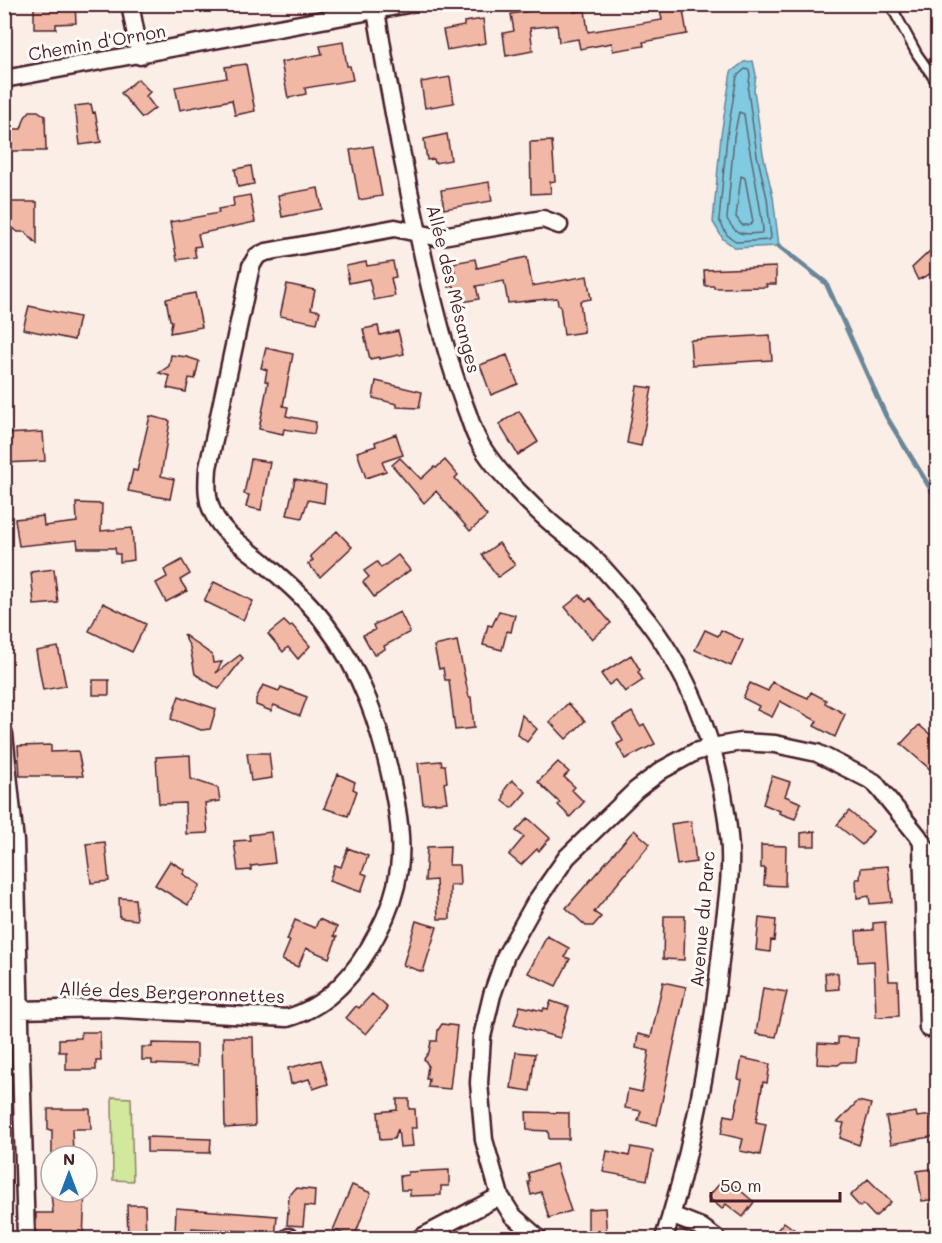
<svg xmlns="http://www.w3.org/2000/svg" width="942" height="1243" font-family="Mali,sans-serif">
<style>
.green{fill:#d2e89d;stroke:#8e8464;stroke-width:1.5}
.water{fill:#80cbe0;stroke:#6a8698;stroke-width:1.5}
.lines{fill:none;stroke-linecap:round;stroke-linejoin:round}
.shore{stroke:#606473;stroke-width:1.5}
.stream{stroke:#6a8698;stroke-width:5}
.building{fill:#f0b8a5;stroke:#4a1f2b;stroke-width:1.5}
.service-casing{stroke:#4a1f2b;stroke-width:13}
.minor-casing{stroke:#4a1f2b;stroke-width:21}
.service{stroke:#fdfcf7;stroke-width:8}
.minor{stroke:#fdfcf7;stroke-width:16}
.labels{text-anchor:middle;stroke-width:6;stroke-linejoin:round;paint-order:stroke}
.street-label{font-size:18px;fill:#4a1f2b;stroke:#fdfcf7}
</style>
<rect width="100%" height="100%" fill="#faeee7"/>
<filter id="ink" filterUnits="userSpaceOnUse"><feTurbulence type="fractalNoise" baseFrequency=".0167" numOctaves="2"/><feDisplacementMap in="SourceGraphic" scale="12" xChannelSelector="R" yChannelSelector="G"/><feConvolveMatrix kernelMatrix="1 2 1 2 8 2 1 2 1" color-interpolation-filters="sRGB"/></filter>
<g filter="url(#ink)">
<path class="green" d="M 112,1097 L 131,1098 L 133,1181 L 113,1180 Z"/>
<path class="water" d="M 753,61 L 756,75 L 754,90 L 763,154 L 773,197 L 779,246 L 736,248 L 723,239 L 713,222 L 721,135 L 731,72 L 744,62 Z"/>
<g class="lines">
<path class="shore" d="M 745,69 L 749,70 L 750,75 L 748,91 L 757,155 L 767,198 L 771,238 L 769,240 L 737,242 L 727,235 L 719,220 L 727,136 L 737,76 Z
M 739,112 L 744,114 C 749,153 759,191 763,230 L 761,233 C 742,234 737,237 727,219 L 734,137 Z
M 741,176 L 745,178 L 753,222 L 750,225 L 742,225 L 736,217 Z"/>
<path class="stream" d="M 779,246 L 826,283 L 886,416 L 938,501"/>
</g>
<path class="building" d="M 34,4 L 75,4 L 76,23 L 56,24 L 56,29 L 34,29 Z
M 573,4 L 574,12 L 585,10 L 588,32 L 662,20 L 659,4 L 682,4 L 687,34 L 643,42 L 644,46 L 613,51 L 612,43 L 580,49 L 578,39 L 559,42 L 557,25 L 530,28 L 533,51 L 506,56 L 503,33 L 514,31 L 511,14 Z
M 483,19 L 486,43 L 447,50 L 443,30 L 464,26 L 464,22 Z
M 343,42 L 347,66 L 350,66 L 353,80 L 305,88 L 306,94 L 288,98 L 281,62 L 322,54 L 320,46 Z
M 246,64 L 255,111 L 235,115 L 232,100 L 180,110 L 175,87 L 227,78 L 225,67 Z
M 450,77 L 454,103 L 425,108 L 421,82 Z
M 138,79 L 150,92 L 146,96 L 155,108 L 142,118 L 121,93 Z
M 91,104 L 93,113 L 95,112 L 101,142 L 80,145 L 75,106 Z
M 30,111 L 38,111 L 45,116 L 46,151 L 5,151 L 5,129 L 21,129 L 25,117 Z
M 447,134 L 451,160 L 435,163 L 434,159 L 427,160 L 424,139 Z
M 552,141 L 555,181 L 550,182 L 551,193 L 531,194 L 530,142 Z
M 373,146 L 382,196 L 359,200 L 350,150 Z
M 251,166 L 254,184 L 238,187 L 235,169 Z
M 489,182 L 492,201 L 444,209 L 441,190 Z
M 318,188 L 322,209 L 282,217 L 278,195 Z
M 250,195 L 255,222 L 198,234 L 201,246 L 194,247 L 196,257 L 177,260 L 170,222 L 219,213 L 218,209 L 234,206 L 233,198 Z
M 4,202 L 37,202 L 37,244 L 25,232 L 18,232 L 14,229 L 4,229 Z
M 932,249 L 938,259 L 938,270 L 918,280 L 912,268 Z
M 527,257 L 532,286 L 587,276 L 591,299 L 580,301 L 584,332 L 564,335 L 560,305 L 558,305 L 557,298 L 508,303 L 504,281 L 476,286 L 479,299 L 457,303 L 454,286 L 449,287 L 447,272 L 455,271 L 453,263 L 475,259 L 477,268 Z
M 366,262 L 367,266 L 393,262 L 396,277 L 391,278 L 395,296 L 374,300 L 369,279 L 349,283 L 346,266 Z
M 776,267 L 776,284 L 766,284 L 767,287 L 714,288 L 714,286 L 705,286 L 704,270 Z
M 287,284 L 315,290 L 311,309 L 320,311 L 317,323 L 280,316 Z
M 195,293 L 202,327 L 170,333 L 172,321 L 170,320 L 166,299 Z
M 29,306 L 79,317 L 74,340 L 23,329 Z
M 378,326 L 380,335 L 398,331 L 404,354 L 379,359 L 379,357 L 370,359 L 363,329 Z
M 770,335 L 772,360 L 692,365 L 690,340 Z
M 266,348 L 293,354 L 283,406 L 288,407 L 286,416 L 316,422 L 314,434 L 284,429 L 283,434 L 259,429 L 268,382 L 265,381 L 267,370 L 261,368 Z
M 171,355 L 187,357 L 199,361 L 195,379 L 189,378 L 186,392 L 167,388 L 170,376 L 159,373 L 169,366 Z
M 507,355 L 518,384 L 491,395 L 480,365 Z
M 376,381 L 422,392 L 419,408 L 397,407 L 397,404 L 373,398 Z
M 637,386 L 652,388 L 641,446 L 627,443 Z
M 519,411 L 538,442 L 518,455 L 499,424 Z
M 150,416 L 170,421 L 161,476 L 174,479 L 170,499 L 128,491 L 133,470 L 137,471 Z
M 43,432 L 45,461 L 5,463 L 4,434 Z
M 396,434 L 403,455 L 382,462 L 386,471 L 366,478 L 357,452 L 376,446 L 375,442 Z
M 400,458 L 421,479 L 434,467 L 436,468 L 445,460 L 458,475 L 455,478 L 487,516 L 470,531 L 436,491 L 424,503 L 392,465 Z
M 251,459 L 270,462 L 261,510 L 246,507 L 249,495 L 244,494 Z
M 295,479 L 326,485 L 324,503 L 308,500 L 302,518 L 287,515 Z
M 76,503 L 102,504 L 101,531 L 132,528 L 134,560 L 120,562 L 120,554 L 116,554 L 115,548 L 78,548 L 77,540 L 19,546 L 15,519 L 43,516 L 44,526 L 77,522 Z
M 337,531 L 352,547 L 320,577 L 308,564 L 313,560 L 310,556 Z
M 499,543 L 515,565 L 498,577 L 482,555 Z
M 398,555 L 410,570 L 374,597 L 363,582 L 369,577 L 364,571 L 377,562 L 381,568 Z
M 182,560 L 190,574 L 180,580 L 187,591 L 166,602 L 156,583 L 167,577 L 164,570 Z
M 54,569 L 58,603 L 34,605 L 31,572 Z
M 214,582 L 253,601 L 243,620 L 204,601 Z
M 580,595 L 586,602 L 590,598 L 611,623 L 592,639 L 565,607 Z
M 103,603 L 146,624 L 132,652 L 89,631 Z
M 499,611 L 515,615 L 511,632 L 507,631 L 502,650 L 483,645 L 488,625 L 492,626 Z
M 400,612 L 410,632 L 384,646 L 385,649 L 374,655 L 363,635 L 375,630 L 373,625 Z
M 284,621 L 290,627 L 292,625 L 310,646 L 298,659 L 288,647 L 283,652 L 268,634 Z
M 705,630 L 718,636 L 721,630 L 743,640 L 731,666 L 695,650 Z
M 183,634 L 212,655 L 213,663 L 222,662 L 216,673 L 240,655 L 243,658 L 219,689 L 195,674 L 190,647 Z
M 457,641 L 469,697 L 471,697 L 474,728 L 455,730 L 449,680 L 445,680 L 443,668 L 439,669 L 434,646 Z
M 58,647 L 66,686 L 43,690 L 36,651 Z
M 631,655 L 640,670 L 638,672 L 643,680 L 625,692 L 616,680 L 609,685 L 601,674 Z
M 93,680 L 109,680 L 109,695 L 93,695 Z
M 772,682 L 808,698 L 811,692 L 826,700 L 825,703 L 845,714 L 835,737 L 814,726 L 817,721 L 780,701 L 772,717 L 757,710 L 759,706 L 743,698 L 750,683 L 768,691 Z
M 263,685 L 279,691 L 281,687 L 307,697 L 300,716 L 274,705 L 271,711 L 256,705 L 256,699 Z
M 179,696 L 216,709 L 210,729 L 201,730 L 171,719 Z
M 568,703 L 585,721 L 566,739 L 550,722 Z
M 632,712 L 640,726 L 644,724 L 655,744 L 625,759 L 617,744 L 623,741 L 613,723 Z
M 522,715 L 537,729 L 527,742 L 517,734 Z
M 919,725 L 938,741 L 938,776 L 901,744 Z
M 51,745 L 51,752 L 78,751 L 83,776 L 20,776 L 18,746 Z
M 247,753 L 269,753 L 272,778 L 251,781 Z
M 190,755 L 191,779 L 218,788 L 220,801 L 205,803 L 208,833 L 186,834 L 185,803 L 159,804 L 156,757 Z
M 441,761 L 442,765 L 445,765 L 447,782 L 444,783 L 447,802 L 423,804 L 418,763 Z
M 558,762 L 569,772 L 564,777 L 575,787 L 572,790 L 584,802 L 570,817 L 558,805 L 560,803 L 538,782 Z
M 338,774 L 355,782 L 353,789 L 357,791 L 348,816 L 324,808 Z
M 772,776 L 790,782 L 785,796 L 801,803 L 795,819 L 779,813 L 780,811 L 763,804 Z
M 512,780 L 526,792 L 512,808 L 503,801 L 505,789 Z
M 849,811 L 873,831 L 862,845 L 837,825 Z
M 528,818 L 550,838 L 539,851 L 537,849 L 521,865 L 509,855 L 524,837 L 516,831 Z
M 691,821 L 696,862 L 677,865 L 671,824 Z
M 634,830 L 650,844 L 594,912 L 601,917 L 593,926 L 586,926 L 566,908 Z
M 815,831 L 815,846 L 801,846 L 801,833 Z
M 271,832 L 275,863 L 251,866 L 251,870 L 238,871 L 234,841 L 250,840 L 249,835 Z
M 105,842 L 109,881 L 91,883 L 86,844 Z
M 761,845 L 786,846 L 785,886 L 764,885 L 765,868 L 761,868 Z
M 450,846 L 449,865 L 459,865 L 460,885 L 450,885 L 450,919 L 438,919 L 436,880 L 425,881 L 427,847 Z
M 348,848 L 368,856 L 362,873 L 367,875 L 361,892 L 329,881 L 335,865 L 341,867 Z
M 170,861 L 185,870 L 183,874 L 200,885 L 188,905 L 155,885 Z
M 888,866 L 892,902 L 870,904 L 869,896 L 857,898 L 856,879 L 860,879 L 861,868 Z
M 119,898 L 135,899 L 137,920 L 120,918 Z
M 664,916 L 685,916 L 684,960 L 663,959 Z
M 759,918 L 776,920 L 774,941 L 771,940 L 770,952 L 756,950 Z
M 319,919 L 337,927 L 334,936 L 337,937 L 329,958 L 306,948 L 298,967 L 282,960 L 290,941 L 287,940 L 295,920 L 315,928 Z
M 416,921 L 437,927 L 423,972 L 403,965 Z
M 885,922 L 889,981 L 898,981 L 899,1016 L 876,1017 L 874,961 L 858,962 L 856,931 L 873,930 L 873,923 Z
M 547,936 L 569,948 L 565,957 L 570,959 L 556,986 L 528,973 Z
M 825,973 L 838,973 L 839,989 L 826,990 Z
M 663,982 L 686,987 L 657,1125 L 638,1121 L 641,1111 L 625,1108 L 628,1089 L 642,1092 L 649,1051 L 636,1048 L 638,1034 L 651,1037 Z
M 763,988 L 787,992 L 776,1037 L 756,1034 Z
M 372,994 L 388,1008 L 366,1034 L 346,1018 L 356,1006 L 359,1008 Z
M 551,1001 L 569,1007 L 560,1038 L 514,1025 L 520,1006 L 543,1011 L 544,1008 L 548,1009 Z
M 442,1024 L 457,1026 L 450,1089 L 428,1087 L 429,1079 L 426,1079 L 428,1065 L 424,1059 L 429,1052 L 431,1041 L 437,1041 L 438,1030 Z
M 81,1032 L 100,1032 L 101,1061 L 96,1061 L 96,1070 L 66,1070 L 66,1052 L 59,1052 L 59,1039 L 81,1038 Z
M 223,1037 L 253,1037 L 255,1126 L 225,1128 Z
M 838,1037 L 858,1038 L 856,1062 L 842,1062 L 838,1065 L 817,1064 L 818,1043 L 838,1044 Z
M 152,1043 L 197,1044 L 197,1066 L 152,1064 L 152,1060 L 142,1060 L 142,1047 L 152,1047 Z
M 516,1052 L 535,1054 L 530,1091 L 511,1088 Z
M 742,1058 L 770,1064 L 767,1083 L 763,1082 L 756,1122 L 766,1124 L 760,1155 L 740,1151 L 743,1139 L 721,1134 L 725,1115 L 734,1117 L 742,1080 L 738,1079 Z
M 321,1060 L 328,1084 L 313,1089 L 309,1079 L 291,1084 L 288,1068 Z
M 397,1099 L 409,1099 L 409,1109 L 415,1109 L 416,1128 L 411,1128 L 413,1146 L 400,1147 L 398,1129 L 394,1139 L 380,1140 L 378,1112 L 397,1110 Z
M 858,1101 L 871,1104 L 859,1145 L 840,1138 L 844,1123 L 838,1122 Z
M 48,1109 L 90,1109 L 91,1129 L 72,1129 L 73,1153 L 52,1153 L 52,1130 L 48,1130 Z
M 526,1112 L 569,1113 L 569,1139 L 549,1139 L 548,1131 L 527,1130 Z
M 916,1112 L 917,1117 L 932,1115 L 936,1136 L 891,1144 L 886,1117 Z
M 147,1137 L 211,1139 L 210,1153 L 147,1152 Z
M 631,1147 L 653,1151 L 647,1180 L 603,1172 L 607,1151 L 629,1156 Z
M 556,1164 L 571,1211 L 549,1218 L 541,1192 L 531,1195 L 528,1182 L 530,1181 L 528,1173 Z
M 931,1169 L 932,1178 L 938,1177 L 938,1199 L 922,1201 L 917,1171 Z
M 449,1170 L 449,1186 L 441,1186 L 441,1195 L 410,1196 L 410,1190 L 401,1190 L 400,1176 L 408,1175 L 408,1172 Z
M 868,1179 L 891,1202 L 875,1217 L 863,1204 L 860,1207 L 850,1196 Z
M 723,1180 L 728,1180 L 754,1202 L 743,1217 L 726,1204 L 722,1209 L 708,1197 Z
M 352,1185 L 371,1193 L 354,1238 L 333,1230 Z
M 296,1188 L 315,1190 L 314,1207 L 305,1206 L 303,1226 L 287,1225 L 289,1196 Z
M 85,1192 L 83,1239 L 36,1239 L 36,1213 L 53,1213 L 51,1193 Z
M 127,1205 L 145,1205 L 146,1239 L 128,1239 Z
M 176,1208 L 277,1216 L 275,1239 L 258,1239 L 259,1232 L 192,1228 L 192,1235 L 175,1234 Z
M 605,1208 L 607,1239 L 588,1239 L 588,1209 Z
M 784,1222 L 807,1239 L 770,1239 Z"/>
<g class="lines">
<g class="service-casing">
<path id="service" d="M 890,4 L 917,54 L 938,84"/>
</g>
<g class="minor-casing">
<path id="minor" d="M 130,4 L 140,56
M 376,11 C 391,103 409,196 430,287 C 440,329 451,369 466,409 C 470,419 473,431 478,440 C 494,471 541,516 569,538 C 574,542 580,545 585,550 C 608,571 627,596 647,620 C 695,682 721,759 729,836 C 733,871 726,909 722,943 C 712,1043 695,1143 664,1238
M 4,79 L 408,4
M 4,734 L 15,842 L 26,1238
M 922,845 L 928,1028
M 19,1010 L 103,1008 L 287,1018 C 328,1007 358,971 377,934 C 388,914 396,892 399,869 C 403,841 398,812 392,783 C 380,726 362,672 326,625 C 308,600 285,581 262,561 C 245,547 223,534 213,513 C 206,499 207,483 208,468 L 251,266 L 257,256 L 266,252 L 395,228 L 436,237 L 543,219 L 559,225
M 671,1215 L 701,1227 L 716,1238
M 288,1238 L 289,1237
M 420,1238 L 500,1196
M 538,1238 L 512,1215 L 500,1196 L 484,1140 L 479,1083 L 482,1037 L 492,995 L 506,955 L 535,903 L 567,857 L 636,790 L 662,770 L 695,752 L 712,747 L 741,742 L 775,744 L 817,753 L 874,782 L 918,836 L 938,868"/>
</g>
<use href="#service" class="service"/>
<use href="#minor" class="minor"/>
</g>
</g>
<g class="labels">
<g class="street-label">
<text transform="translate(97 43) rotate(-10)" y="6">Chemin d'Ornon</text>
<text transform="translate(453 289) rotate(76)" y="6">Allée des Mésanges</text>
<text transform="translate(703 919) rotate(-85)" y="6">Avenue du Parc</text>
<text transform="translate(172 993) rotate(2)" y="6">Allée des Bergeronnettes</text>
</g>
</g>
<rect width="942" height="1243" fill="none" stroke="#fdfcf7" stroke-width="24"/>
<rect x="12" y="12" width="918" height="1219" fill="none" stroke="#4a1f2b" stroke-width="2" filter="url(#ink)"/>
<g transform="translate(69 1174)"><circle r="28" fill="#fdfcf7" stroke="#b5a4a5" stroke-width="1.5"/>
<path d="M0-4.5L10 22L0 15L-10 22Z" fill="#1f6fb2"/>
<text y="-9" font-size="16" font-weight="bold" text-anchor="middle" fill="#4a1f2b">N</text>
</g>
<path d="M711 1192v9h129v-9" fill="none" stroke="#4a1f2b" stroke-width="3"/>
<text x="720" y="1192" font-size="18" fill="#4a1f2b" stroke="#fdfcf7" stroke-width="4.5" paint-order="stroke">50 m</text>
</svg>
